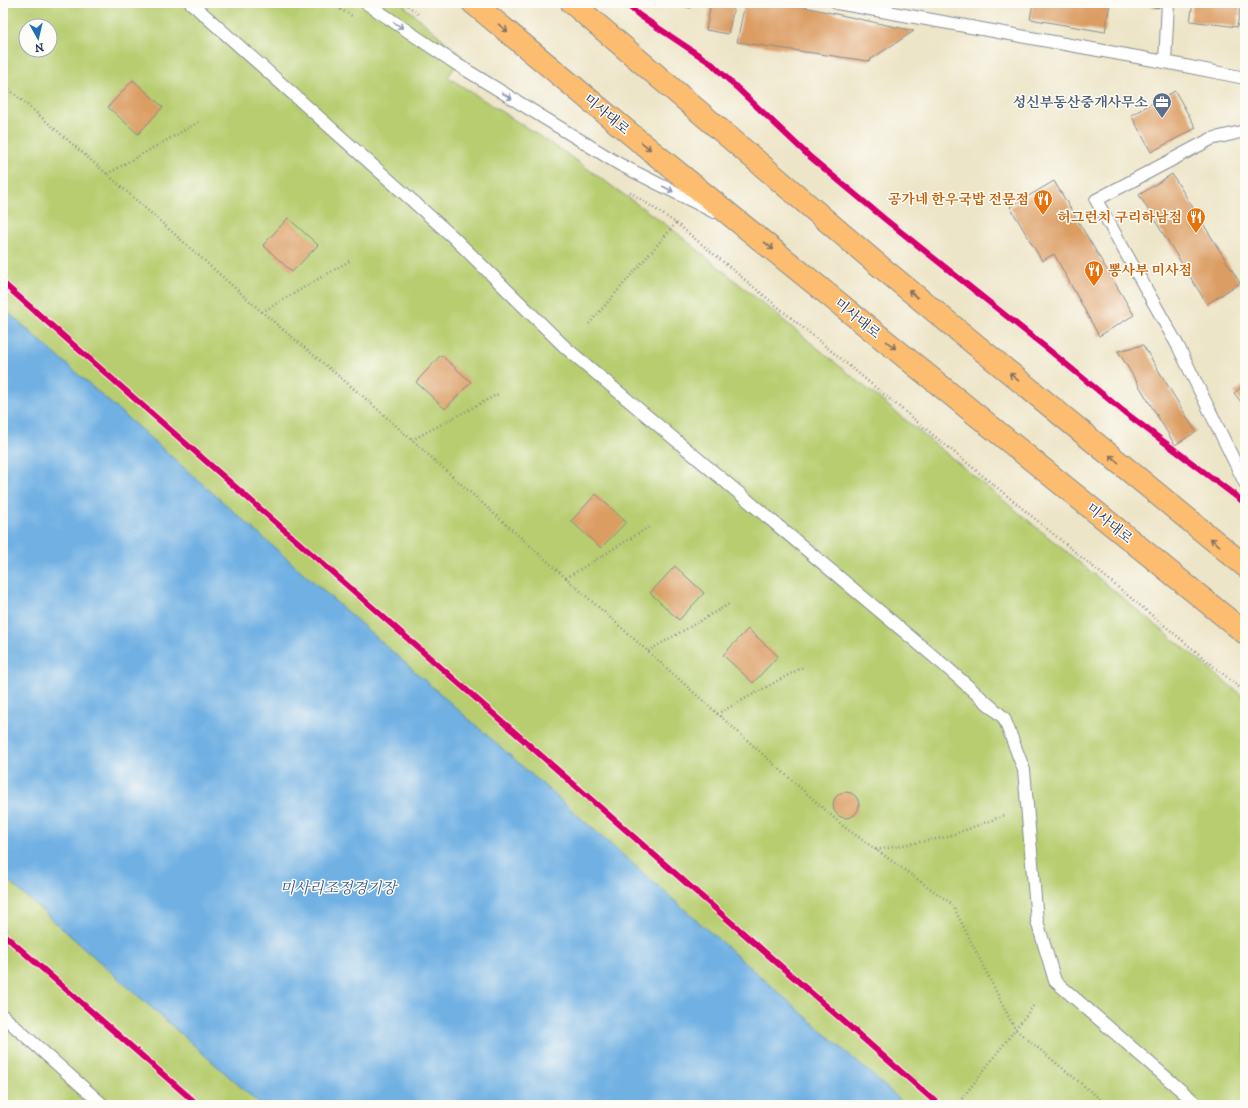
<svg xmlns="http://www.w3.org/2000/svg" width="1248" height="1108" font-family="'IM FELL DW Pica','Noto Serif KR',serif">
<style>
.green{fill:#b8cd70;stroke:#6a7e67;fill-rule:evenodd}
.water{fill:#6fb0e3;stroke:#4570a0}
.building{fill:#dc9d64}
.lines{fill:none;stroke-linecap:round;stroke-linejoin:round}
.lane-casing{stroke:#848a92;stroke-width:14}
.primary-casing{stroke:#848a92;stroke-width:24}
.path{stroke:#848a92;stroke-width:2.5;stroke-dasharray:1 3;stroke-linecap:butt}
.lane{stroke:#fff;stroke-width:12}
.primary{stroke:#fcbd6f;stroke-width:22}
.cycleway-casing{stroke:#fdfcf7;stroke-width:8}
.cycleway{stroke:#d6006c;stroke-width:6}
.oneway{stroke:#8d97ae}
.oneway2{stroke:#806f66}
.labels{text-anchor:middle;stroke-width:3;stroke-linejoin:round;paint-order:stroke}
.service-label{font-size:14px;font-weight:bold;fill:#4e5e75;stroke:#fdfcf7;text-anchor:end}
.street-label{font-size:14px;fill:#1b2f5e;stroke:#fdfcf7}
.food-label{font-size:14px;font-weight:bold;fill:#c56008;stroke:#fdfcf7;text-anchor:end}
.water-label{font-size:15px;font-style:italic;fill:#385c8d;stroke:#fdfcf7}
</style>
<rect width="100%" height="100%" fill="#fdfcf7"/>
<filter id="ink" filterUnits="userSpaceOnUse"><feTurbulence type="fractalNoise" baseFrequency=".025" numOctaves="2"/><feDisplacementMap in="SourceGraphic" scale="8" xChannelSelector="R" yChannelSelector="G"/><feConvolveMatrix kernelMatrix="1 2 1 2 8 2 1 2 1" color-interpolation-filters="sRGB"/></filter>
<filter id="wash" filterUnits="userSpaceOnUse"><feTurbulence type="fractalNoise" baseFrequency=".012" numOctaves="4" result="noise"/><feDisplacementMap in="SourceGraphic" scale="16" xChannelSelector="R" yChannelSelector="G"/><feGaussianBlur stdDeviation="0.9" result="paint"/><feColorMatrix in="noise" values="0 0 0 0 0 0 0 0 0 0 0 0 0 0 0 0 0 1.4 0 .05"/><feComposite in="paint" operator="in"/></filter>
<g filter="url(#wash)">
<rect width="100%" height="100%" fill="#ede5c7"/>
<path class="green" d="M 3,3 L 401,3 L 462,56 L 448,77 L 564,152 L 672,229 L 1245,698 L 1245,1105 L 3,1105 ZM 26,26 L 50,26 L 50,50 L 26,50 Z"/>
<path class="water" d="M 3,308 L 906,1105 L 261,1105 L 3,876 Z"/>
<g id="blocks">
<path class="building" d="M 668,3 L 691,3 L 691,8 Z
M 711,3 L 735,3 L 728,34 L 706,30 Z
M 745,3 L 786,3 L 914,31 L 868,61 L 737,42 Z
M 1033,3 L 1110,3 L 1105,32 L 1030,19 Z
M 1149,3 L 1160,3 L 1159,8 L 1149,6 Z
M 1193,3 L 1241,3 L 1237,27 L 1190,21 Z
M 133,80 L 163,107 L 138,134 L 108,107 Z
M 1175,91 L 1196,128 L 1151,152 L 1131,115 Z
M 1172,174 L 1240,283 L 1207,304 L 1139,195 Z
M 1054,181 L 1134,315 L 1099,336 L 1054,254 L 1042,261 L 1010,207 Z
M 288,218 L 318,245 L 292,272 L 263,245 Z
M 1143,345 L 1196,432 L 1175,445 L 1118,351 Z
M 441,355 L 471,382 L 445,409 L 416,382 Z
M 1245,384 L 1245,407 L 1234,393 Z
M 596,494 L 626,522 L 601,548 L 571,521 Z
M 675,566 L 704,593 L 679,620 L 650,593 Z
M 748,629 L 778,656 L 753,683 L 723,655 Z
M833 805a13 13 0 1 1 26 0a13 13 0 1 1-26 0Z"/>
</g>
</g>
<g filter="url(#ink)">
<use href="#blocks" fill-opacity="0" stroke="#848a92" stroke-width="1"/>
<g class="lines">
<g class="lane-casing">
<path id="lane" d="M 191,3 L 453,237 L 566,348 L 945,666 L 1004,718 L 1024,770 L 1037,921 L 1055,981 L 1198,1105
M 366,3 L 458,65 L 619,164 L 714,212
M 837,3 L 1165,62 L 1245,78
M 1165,62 L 1168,3
M 1245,131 L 1211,139 L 1096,200 L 1178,346 L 1245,483
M 3,1016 L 103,1105"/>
</g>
<g class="primary-casing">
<path id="primary" d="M 473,3 L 639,141 L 1245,633
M 572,3 L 876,263 L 1245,566"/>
</g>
<path class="path" d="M 330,3 L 354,17
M 405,3 L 420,16
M 3,84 L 107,174 L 262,312 L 366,399 L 843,826 L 952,904 L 1015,1029 L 1107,1105
M 107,174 L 199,122
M 630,192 L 676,223 L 1245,692
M 262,312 L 351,260
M 589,324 L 676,223
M 412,440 L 500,393
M 566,578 L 649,527
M 648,651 L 731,603
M 717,714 L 803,667
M 876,850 L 947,837 L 1005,815
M 957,1105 L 1034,1005"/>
<use href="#lane" class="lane"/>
<use href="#primary" class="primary"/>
<g class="cycleway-casing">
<path id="cycleway" d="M 625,3 L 639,15 L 712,64 L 809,156 L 886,220 L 1049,350 L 1123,411 L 1245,503
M 3,283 L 939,1105
M 3,934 L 198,1105"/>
</g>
<use href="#cycleway" class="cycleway"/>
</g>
<defs><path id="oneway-shaft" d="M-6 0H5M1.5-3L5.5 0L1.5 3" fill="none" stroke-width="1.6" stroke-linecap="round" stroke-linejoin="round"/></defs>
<g class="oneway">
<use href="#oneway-shaft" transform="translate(398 25) rotate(34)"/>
<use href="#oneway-shaft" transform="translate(507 96) rotate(31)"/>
<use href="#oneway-shaft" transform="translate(668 189) rotate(27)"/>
</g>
<g class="oneway2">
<use href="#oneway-shaft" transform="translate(503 28) rotate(40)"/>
<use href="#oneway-shaft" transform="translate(646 146) rotate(39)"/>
<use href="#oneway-shaft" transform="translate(769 246) rotate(39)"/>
<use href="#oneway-shaft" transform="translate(913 294) rotate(-141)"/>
<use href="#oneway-shaft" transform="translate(891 345) rotate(39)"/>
<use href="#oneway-shaft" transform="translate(1014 377) rotate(-141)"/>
<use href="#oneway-shaft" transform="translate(1114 459) rotate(-141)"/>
<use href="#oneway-shaft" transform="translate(1215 542) rotate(-141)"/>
</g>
</g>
<defs>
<g id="office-pin" transform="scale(1)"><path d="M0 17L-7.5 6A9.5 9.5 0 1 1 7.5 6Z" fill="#5c6f8a" stroke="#fdfcf7"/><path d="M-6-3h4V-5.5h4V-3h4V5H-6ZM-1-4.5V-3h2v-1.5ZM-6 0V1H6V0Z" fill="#fff"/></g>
<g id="restaurant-pin" transform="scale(1)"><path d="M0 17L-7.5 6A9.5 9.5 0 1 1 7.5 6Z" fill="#e8710a" stroke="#fdfcf7"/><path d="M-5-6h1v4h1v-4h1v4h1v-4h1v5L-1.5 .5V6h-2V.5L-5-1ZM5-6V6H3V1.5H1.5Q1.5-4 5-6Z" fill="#fff"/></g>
</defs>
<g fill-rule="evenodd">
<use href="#office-pin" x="1162" y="102"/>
<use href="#restaurant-pin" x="1043" y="199"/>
<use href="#restaurant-pin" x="1196" y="217"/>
<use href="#restaurant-pin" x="1094" y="270"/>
</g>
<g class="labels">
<g class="service-label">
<text x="1148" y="107">성신부동산중개사무소</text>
</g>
<g class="street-label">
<text transform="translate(607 114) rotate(40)" y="5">미사대로</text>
<text transform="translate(858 318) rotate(39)" y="5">미사대로</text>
<text transform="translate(1110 523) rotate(39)" y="5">미사대로</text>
</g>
<g class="food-label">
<text x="1029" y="204">공가네 한우국밥 전문점</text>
<text x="1182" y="222">허그런치 구리하남점</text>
<text x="1108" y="275" text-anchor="start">뽕사부 미사점</text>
</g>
<g class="water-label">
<text x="338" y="893">미사리조정경기장</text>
</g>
</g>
<rect width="1248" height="1108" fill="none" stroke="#fdfcf7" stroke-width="16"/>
<g transform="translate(38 38) rotate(172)"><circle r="19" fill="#fdfcf7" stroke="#a3aaba"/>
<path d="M0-3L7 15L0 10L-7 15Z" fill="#1f6fb2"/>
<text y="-6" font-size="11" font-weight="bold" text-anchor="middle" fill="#1b2f5e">N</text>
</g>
</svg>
